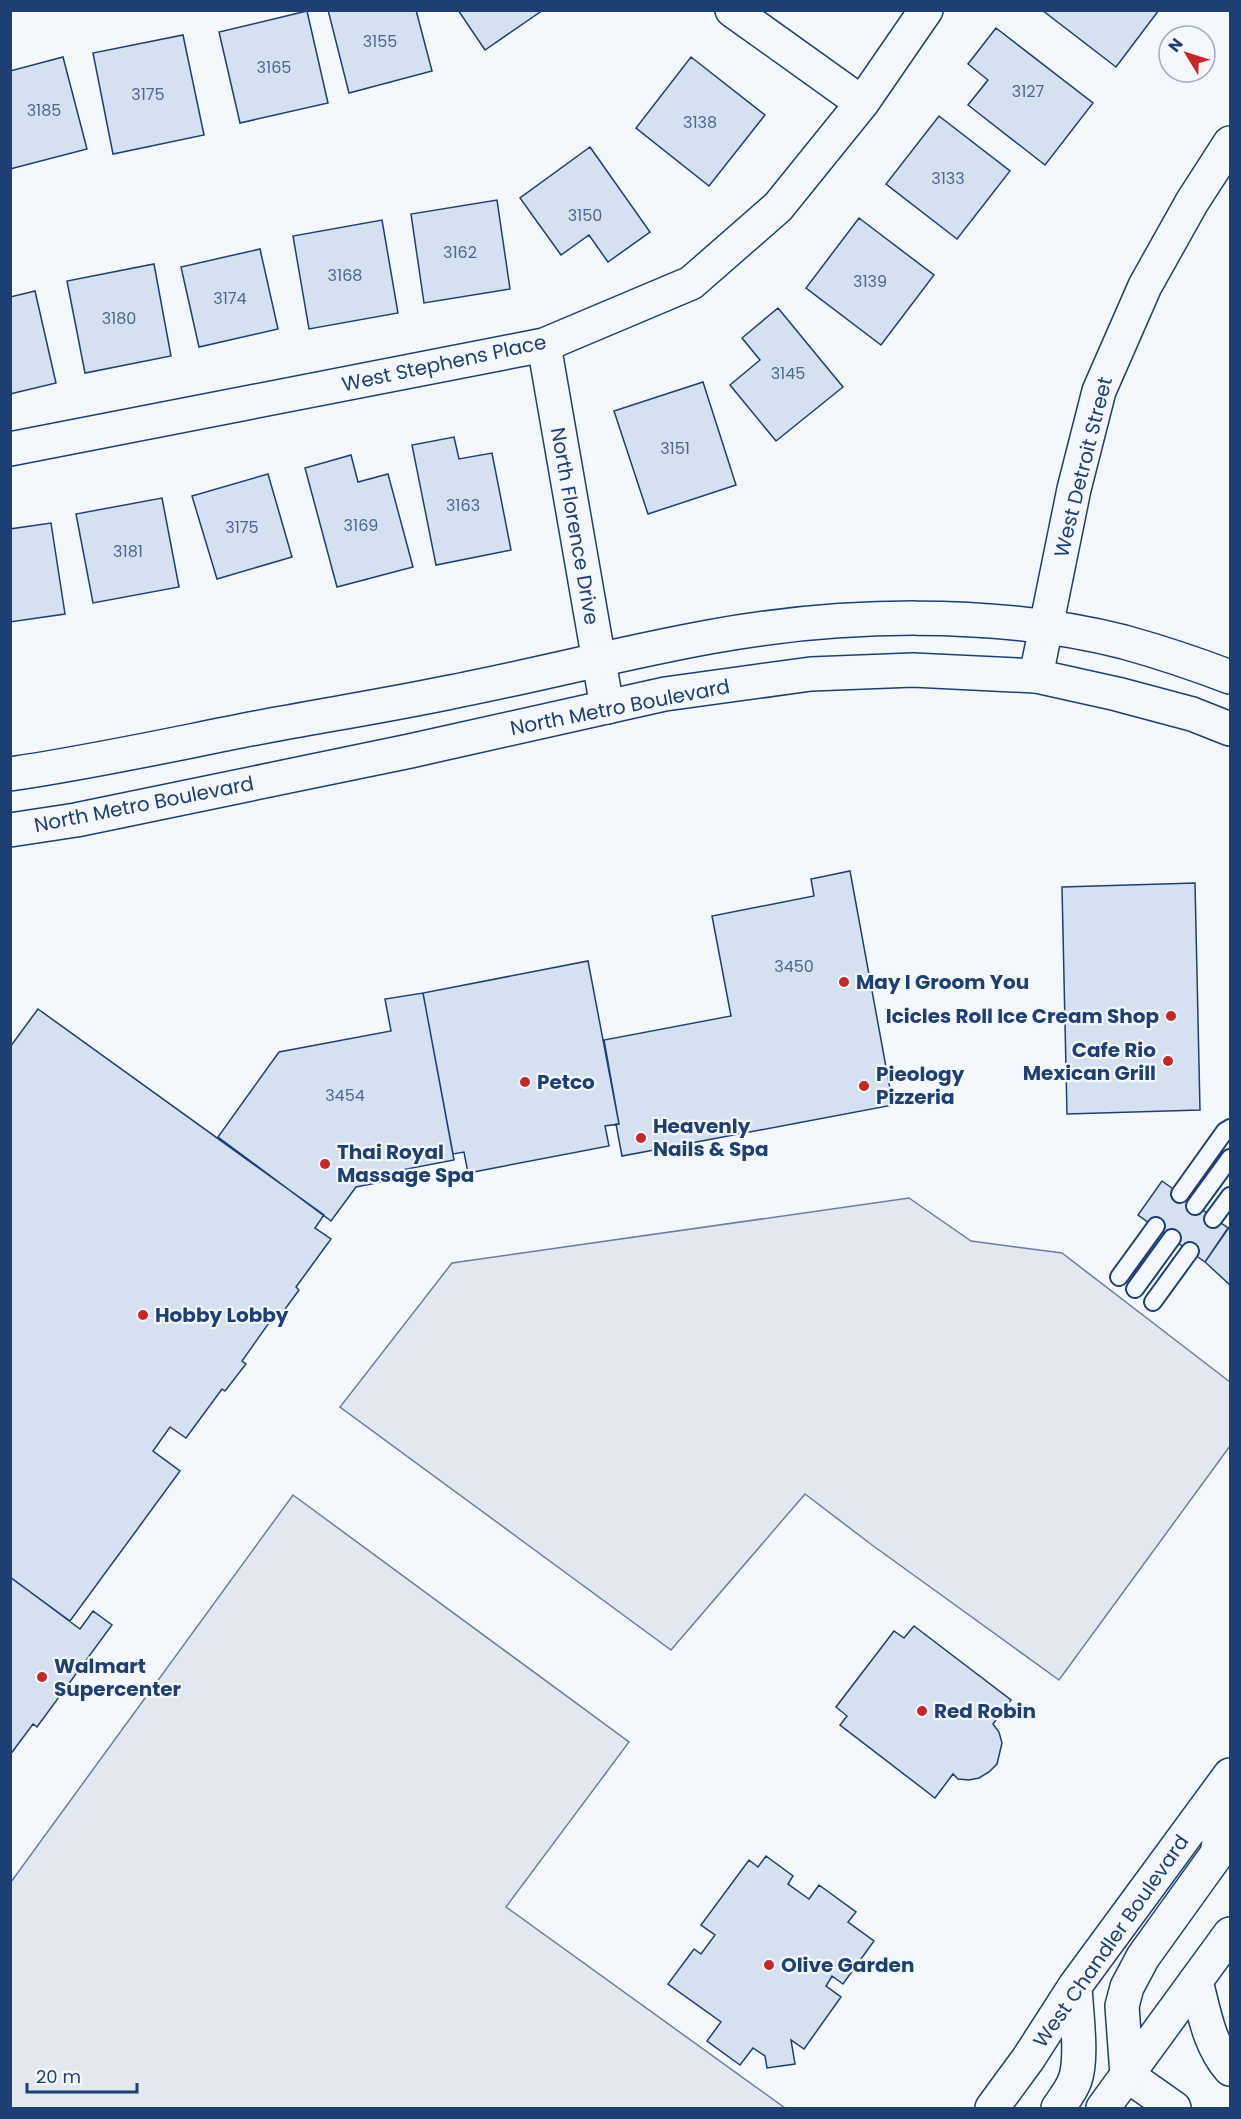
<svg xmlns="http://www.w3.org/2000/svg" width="1241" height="2119" font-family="Poppins,sans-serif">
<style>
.parking{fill:#e3e8f0;stroke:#687fa3;stroke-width:1.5}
.building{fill:#d5e0f0;stroke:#1d3f73;stroke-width:1.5}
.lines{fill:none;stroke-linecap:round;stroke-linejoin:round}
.lane-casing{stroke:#1d3f73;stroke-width:20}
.street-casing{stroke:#1d3f73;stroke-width:36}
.secondary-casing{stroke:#1d3f73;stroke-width:36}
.lane{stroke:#f4f7fb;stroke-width:16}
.street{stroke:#f4f7fb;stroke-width:33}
.secondary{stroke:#f4f7fb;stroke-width:33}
.poi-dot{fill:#c62828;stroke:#f4f7fb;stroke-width:2}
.labels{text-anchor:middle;stroke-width:4.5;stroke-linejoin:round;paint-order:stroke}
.number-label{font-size:16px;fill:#4b6792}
.street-label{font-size:20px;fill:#1d3f73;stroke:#f4f7fb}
.poi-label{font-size:20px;font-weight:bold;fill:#1d3f73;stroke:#f4f7fb;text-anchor:start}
</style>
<rect width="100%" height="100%" fill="#f4f7fb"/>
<path class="parking" d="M 909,1198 L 971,1241 L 1062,1253 L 1230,1382 L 1230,1446 L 1059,1680 L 872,1545 L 805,1494 L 671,1650 L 340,1407 L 452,1263 Z
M 293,1495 L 629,1742 L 506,1907 L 785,2108 L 11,2108 L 11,1882 Z"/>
<path class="building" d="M 328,10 L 416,10 L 432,71 L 349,93 Z
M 458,10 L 543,10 L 485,50 Z
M 1042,10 L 1159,10 L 1116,67 Z
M 307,11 L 328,103 L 240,123 L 219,32 Z
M 996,28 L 1093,103 L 1045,165 L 968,105 L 988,80 L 968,64 Z
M 183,35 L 204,135 L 113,154 L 93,53 Z
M 63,57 L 87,149 L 10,169 L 10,71 Z
M 691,57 L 765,115 L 709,186 L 636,128 Z
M 939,116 L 1010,171 L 957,239 L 886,184 Z
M 590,147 L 650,232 L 608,262 L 589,235 L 561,255 L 520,198 Z
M 497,200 L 510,289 L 424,303 L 411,214 Z
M 859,218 L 934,275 L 881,345 L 806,288 Z
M 382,220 L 398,313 L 309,329 L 293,236 Z
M 260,249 L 278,329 L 199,347 L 181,267 Z
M 154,264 L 171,356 L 85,373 L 67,281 Z
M 35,291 L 56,383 L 10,394 L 10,297 Z
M 778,308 L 843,387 L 776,441 L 730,385 L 760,360 L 742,338 Z
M 703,382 L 736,485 L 648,514 L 614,411 Z
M 454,437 L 459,459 L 492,453 L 511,550 L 436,565 L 412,445 Z
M 351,455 L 358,482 L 388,474 L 413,567 L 337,587 L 305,468 Z
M 268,474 L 292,557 L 217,579 L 192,496 Z
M 162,498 L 179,587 L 93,603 L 76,514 Z
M 51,523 L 65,614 L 10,622 L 10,529 Z
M 850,871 L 893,1105 L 622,1156 L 616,1124 L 619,1124 L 604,1040 L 731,1016 L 712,916 L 814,896 L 811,879 Z
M 1195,883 L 1200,1110 L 1067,1114 L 1062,887 Z
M 588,961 L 619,1124 L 605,1126 L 609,1146 L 468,1173 L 464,1152 L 453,1154 L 423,993 Z
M 423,993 L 454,1160 L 386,1173 L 387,1181 L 356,1187 L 331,1221 L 218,1137 L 279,1052 L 391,1031 L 385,999 Z
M 38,1009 L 324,1215 L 315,1228 L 331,1239 L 296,1287 L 299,1290 L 280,1316 L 276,1313 L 242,1361 L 246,1364 L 225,1391 L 222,1389 L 186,1438 L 170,1427 L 153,1451 L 180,1471 L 70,1621 L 10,1577 L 10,1047 Z
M 1162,1181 L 1228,1228 L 1205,1262 L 1138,1215 Z
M 1230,1226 L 1230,1285 L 1205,1262 Z
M 10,1577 L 80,1629 L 93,1611 L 112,1625 L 37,1727 L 33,1724 L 10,1755 Z
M 914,1626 L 1011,1700 L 993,1724 L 999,1732 L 1002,1743 L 997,1764 L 989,1772 L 979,1778 L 969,1780 L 958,1779 L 953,1774 L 935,1798 L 840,1725 L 847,1716 L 836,1707 L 894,1631 L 904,1638 Z
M 766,1856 L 793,1876 L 788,1884 L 809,1899 L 819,1885 L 856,1912 L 848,1922 L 874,1941 L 843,1984 L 832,1976 L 826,1986 L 841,1997 L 804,2049 L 791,2040 L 795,2064 L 767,2068 L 765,2056 L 753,2048 L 740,2065 L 707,2041 L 721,2022 L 668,1984 L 694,1949 L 701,1954 L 715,1935 L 701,1925 L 749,1860 L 758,1867 Z"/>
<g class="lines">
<g class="lane-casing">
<path id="lane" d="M 1180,1194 L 1225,1131 L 1230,1128
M 1195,1206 L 1230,1158
M 1213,1219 L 1230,1196
M 1119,1277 L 1156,1226
M 1135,1289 L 1172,1238
M 1153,1302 L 1190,1251"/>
</g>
<g class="street-casing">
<path id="street" d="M 732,10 L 862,103
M 544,345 L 607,707
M 10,449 L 544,345 L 691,283 L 778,207 L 862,103 L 926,10
M 1036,676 L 1074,489 L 1099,391 L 1145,286 L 1192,202 L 1230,143
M 1196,1981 C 1204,2012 1209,2045 1230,2069
M 1127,2075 L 1174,2108"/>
</g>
<g class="secondary-casing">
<path id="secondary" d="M 10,774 C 93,762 174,744 256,728 C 319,716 383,706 446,693 C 534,676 621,653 709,637 C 840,613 993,609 1124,642 C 1160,652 1196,664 1230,677
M 10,830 L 76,820 L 410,751 L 665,694 L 811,674 L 913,670 L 1036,676 L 1117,694 L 1192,714 L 1230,729
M 1127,2075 L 1122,2006 L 1127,1987 L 1143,1957 L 1217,1854 L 1229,1781
M 992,2108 L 1028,2059 L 1075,1986 L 1230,1775
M 1058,2108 C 1064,2099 1071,2091 1075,2080 C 1083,2058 1076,2011 1075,1986
M 1103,2108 L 1230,1934"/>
</g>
<use href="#lane" class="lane"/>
<use href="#street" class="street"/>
<use href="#secondary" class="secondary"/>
</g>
<g class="poi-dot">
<circle cx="844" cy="982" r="6"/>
<circle cx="1171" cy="1016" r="6"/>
<circle cx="1168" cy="1061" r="6"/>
<circle cx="525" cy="1082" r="6"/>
<circle cx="864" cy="1086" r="6"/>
<circle cx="641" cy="1138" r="6"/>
<circle cx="325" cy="1164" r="6"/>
<circle cx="143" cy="1315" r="6"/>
<circle cx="42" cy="1677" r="6"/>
<circle cx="922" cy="1711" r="6"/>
<circle cx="769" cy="1965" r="6"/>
</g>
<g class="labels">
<g class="number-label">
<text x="380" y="47">3155</text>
<text x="274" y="73">3165</text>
<text x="1028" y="97">3127</text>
<text x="148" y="100">3175</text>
<text x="44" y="116">3185</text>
<text x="700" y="128">3138</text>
<text x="948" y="184">3133</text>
<text x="585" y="221">3150</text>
<text x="460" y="258">3162</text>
<text x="345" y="281">3168</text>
<text x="870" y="287">3139</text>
<text x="230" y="304">3174</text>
<text x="119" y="324">3180</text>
<text x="788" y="379">3145</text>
<text x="675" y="454">3151</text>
<text x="463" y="511">3163</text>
<text x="361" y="531">3169</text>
<text x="242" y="533">3175</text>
<text x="128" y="557">3181</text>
<text x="794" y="972">3450</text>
<text x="345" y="1101">3454</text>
</g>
<g class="street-label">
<text transform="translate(444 363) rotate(-12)" y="7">West Stephens Place</text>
<text transform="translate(1083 467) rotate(-76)" y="7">West Detroit Street</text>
<text transform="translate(575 526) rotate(80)" y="7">North Florence Drive</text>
<text transform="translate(620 707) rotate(-11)" y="7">North Metro Boulevard</text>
<text transform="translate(144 804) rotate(-11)" y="7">North Metro Boulevard</text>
<text transform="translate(1111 1941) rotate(-55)" y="7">West Chandler Boulevard</text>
</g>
<g class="poi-label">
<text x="856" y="989">May I Groom You</text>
<text x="1159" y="1023" text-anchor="end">Icicles Roll Ice Cream Shop</text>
<text x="1156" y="1057" text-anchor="end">Cafe Rio<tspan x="1156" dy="23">Mexican Grill</tspan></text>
<text x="876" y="1081">Pieology<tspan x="876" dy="23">Pizzeria</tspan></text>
<text x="537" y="1089">Petco</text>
<text x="653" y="1133">Heavenly<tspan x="653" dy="23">Nails &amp; Spa</tspan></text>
<text x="337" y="1159">Thai Royal<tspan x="337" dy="23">Massage Spa</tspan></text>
<text x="155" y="1322">Hobby Lobby</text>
<text x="54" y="1673">Walmart<tspan x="54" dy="23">Supercenter</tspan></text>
<text x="934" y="1718">Red Robin</text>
<text x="781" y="1972">Olive Garden</text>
</g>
</g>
<rect width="1241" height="2119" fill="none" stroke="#1d3f73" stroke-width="24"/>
<g transform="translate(1187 54) rotate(308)"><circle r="28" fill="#f4f7fb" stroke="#9eadc5" stroke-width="1.5"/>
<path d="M0-4.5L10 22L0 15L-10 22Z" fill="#c62828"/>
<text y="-9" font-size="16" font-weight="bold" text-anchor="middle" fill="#1d3f73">N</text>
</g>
<path d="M27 2083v9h110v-9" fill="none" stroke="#1d3f73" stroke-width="3"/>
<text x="36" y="2083" font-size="18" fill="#1d3f73" stroke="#f4f7fb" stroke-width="4.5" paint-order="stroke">20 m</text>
</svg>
